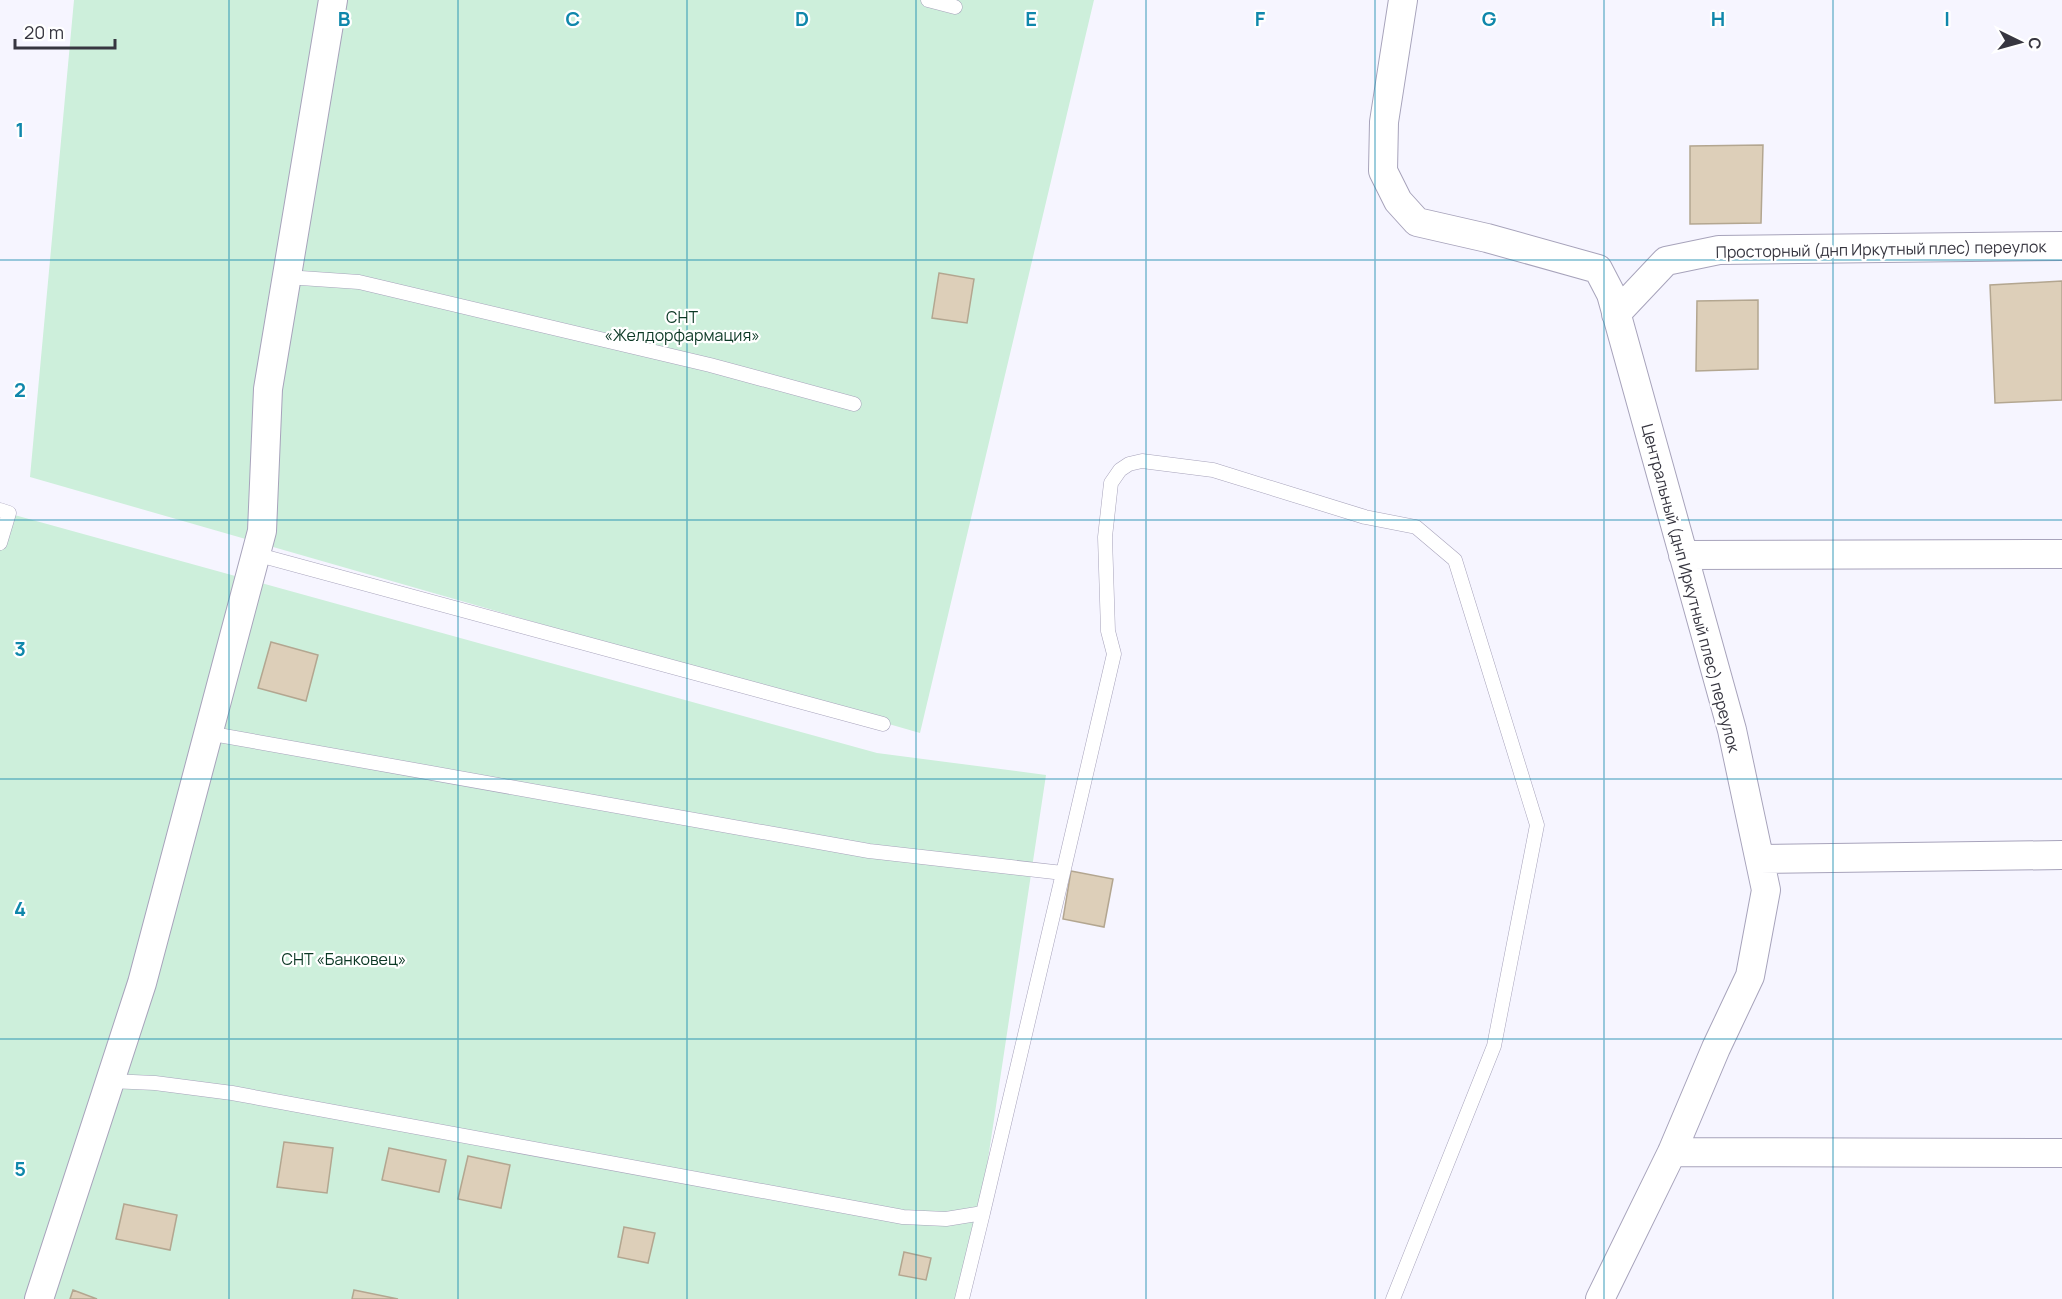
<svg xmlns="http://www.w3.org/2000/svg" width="2062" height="1299" font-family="Manrope,sans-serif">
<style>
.green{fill:#cdefdb}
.building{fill:#ddcfb9;stroke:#b3a690;stroke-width:1.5}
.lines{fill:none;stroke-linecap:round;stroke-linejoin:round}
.service-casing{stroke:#a7a3bb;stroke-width:15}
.minor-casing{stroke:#a7a3bb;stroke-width:30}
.service{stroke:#fff;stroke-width:14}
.minor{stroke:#fff;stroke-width:28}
.grid{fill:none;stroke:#0f87ab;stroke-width:1.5;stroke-opacity:0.55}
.labels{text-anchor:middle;stroke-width:4.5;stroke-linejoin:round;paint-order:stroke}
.street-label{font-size:16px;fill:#373640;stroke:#fff}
.park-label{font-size:16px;fill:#0b3824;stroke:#fff}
.grid-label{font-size:20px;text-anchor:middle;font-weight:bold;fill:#0f87ab;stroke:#fff;stroke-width:4.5;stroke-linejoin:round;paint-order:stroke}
</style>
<rect width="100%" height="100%" fill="#f6f5ff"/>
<path class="green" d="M 74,0 L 1094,0 L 920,733 L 30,477 Z
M 0,511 L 877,753 L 1046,775 L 980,1212 L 961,1299 L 0,1299 Z"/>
<path class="building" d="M 1763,145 L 1761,223 L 1690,224 L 1690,146 Z
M 939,273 L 974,279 L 967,323 L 932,318 Z
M 2062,281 L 2062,400 L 1995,403 L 1990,285 Z
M 1758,300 L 1758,369 L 1696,371 L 1697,301 Z
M 271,642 L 318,655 L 306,701 L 258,688 Z
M 1071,871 L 1113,879 L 1104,927 L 1063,919 Z
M 284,1142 L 333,1148 L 327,1193 L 277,1187 Z
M 389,1148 L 446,1160 L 439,1192 L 382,1180 Z
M 468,1156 L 510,1165 L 501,1208 L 458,1199 Z
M 124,1204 L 177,1215 L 170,1250 L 116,1239 Z
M 624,1227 L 655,1233 L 648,1263 L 618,1257 Z
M 904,1252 L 931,1258 L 926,1280 L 899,1275 Z
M 73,1290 L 97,1299 L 70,1299 Z
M 354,1290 L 398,1299 L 352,1299 Z"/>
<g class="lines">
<g class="service-casing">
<path id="service" d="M 928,0 L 955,7
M 286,277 L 359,282 L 710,365 L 854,404
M 0,510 L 9,513 L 0,543
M 255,554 L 883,724
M 1063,873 L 1114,654 L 1108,631 L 1105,537 L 1111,483 L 1120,470 L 1129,464 L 1142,461 L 1213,470 L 1365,517 L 1416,527 L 1455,560 L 1537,825 L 1494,1046 L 1393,1299
M 110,1081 L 155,1083 L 232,1093 L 903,1217 L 946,1219 L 983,1213 L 1063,873 L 869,851 L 207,733
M 962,1299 L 983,1213"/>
</g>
<g class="minor-casing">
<path id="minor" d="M 1403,0 L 1384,122 L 1383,171 L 1398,201 L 1417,222 L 1487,238 L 1598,269 L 1611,294 L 1732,730 L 1766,890 L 1750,976 L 1716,1048 L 1672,1152 L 1600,1299
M 1616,314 L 1666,261 L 1719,250 L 2062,246
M 1683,555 L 2062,554
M 1760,859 L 2062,855
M 1672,1152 L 2062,1153
M 39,1299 L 142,983 L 262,531 L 268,389 L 333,0"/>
</g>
<use href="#service" class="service"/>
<use href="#minor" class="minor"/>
</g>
<path class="grid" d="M 229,0 L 229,1299M 458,0 L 458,1299M 687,0 L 687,1299M 916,0 L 916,1299M 1146,0 L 1146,1299M 1375,0 L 1375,1299M 1604,0 L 1604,1299M 1833,0 L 1833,1299M 0,260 L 2062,260M 0,520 L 2062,520M 0,779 L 2062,779M 0,1039 L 2062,1039"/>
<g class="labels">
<g class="street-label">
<text transform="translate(1881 249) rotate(-1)" y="6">Просторный (днп Иркутный плес) переулок</text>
<text transform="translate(1691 588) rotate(75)" y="6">Центральный (днп Иркутный плес) переулок</text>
</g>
<g class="park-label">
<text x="682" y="323">СНТ<tspan x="682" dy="18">«Желдорфармация»</tspan></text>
<text x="344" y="965">СНТ «Банковец»</text>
</g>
</g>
<g class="grid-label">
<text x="344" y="26">B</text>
<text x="573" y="26">C</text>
<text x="802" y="26">D</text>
<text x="1031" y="26">E</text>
<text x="1260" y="26">F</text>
<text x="1489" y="26">G</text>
<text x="1718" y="26">H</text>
<text x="1947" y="26">I</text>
<text x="20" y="137">1</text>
<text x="20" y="397">2</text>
<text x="20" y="656">3</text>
<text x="20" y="916">4</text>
<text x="20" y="1176">5</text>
</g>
<g transform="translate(2020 42) rotate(95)" stroke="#ffffff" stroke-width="4.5" paint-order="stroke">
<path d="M0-4.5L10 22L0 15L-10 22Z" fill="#373640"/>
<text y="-9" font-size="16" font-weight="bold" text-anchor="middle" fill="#373640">С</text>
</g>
<path d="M15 39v9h100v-9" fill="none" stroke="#373640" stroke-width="3"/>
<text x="24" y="39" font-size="18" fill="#373640" stroke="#ffffff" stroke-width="4.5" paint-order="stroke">20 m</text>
</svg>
